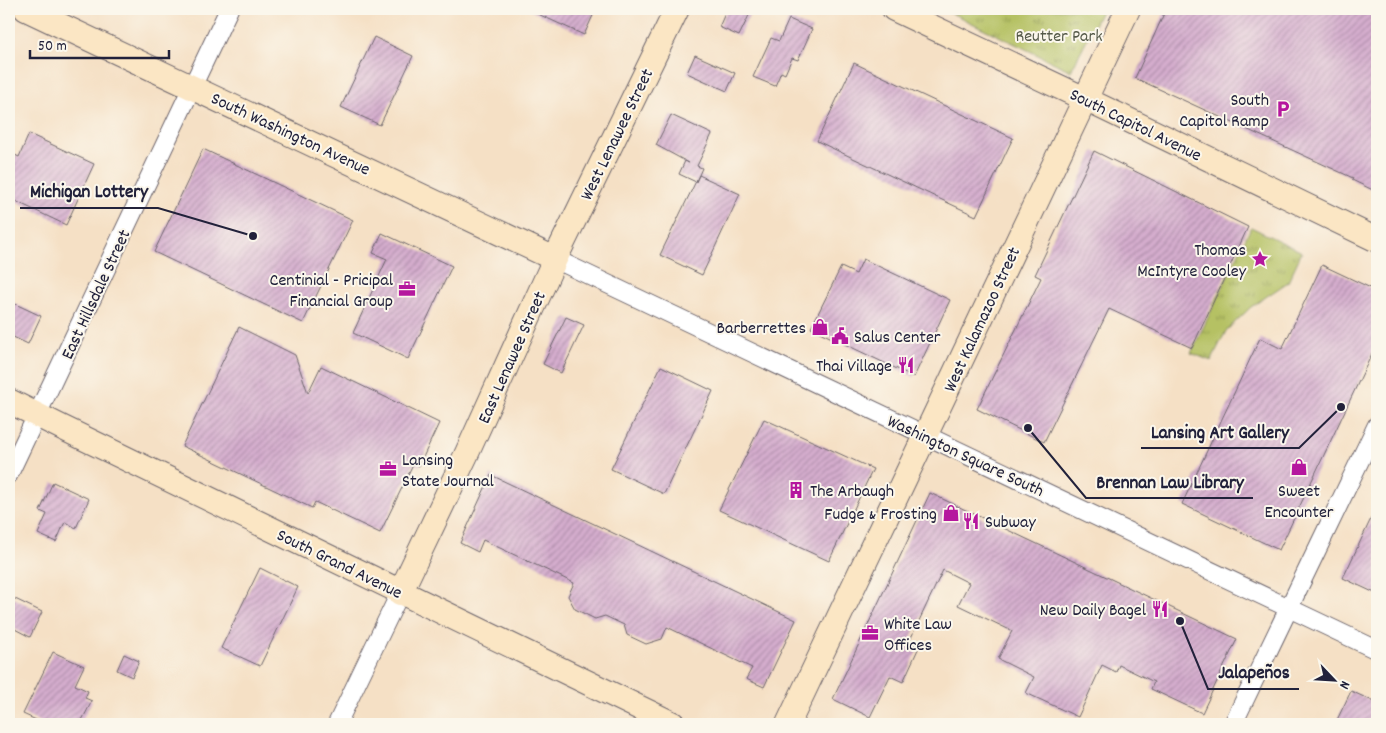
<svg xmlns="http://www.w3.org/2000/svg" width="1386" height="733" font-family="Dekko,sans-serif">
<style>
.grass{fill:url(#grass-tufts);stroke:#6c724f}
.building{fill:url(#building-hatch)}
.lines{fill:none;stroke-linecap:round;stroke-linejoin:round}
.street-casing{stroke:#6c646b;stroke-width:20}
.secondary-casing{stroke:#6c646b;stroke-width:26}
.street{stroke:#fff;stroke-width:18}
.secondary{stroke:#fbe6c4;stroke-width:24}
.labels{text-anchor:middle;stroke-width:4;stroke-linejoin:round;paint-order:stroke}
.park-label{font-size:18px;fill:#555a49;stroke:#fbf7ec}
.poi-label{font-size:18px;fill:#22223b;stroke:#fbf7ec;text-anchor:end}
.street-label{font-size:18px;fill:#22223b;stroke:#fbf7ec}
.leader{fill:none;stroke:#22223b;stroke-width:2}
.callout-dot{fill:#22223b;stroke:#fbf7ec;stroke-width:2}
.callout-label{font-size:19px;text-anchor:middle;font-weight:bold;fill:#22223b;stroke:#fbf7ec;stroke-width:4;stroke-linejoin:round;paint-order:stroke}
</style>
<defs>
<pattern id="grass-tufts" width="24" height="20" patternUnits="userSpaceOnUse" patternTransform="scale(1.25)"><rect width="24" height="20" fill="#b5c163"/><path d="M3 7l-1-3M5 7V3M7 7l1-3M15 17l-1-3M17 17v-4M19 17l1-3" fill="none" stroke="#939c53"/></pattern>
<pattern id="building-hatch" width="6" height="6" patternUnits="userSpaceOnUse" patternTransform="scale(1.25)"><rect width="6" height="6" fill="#d5adce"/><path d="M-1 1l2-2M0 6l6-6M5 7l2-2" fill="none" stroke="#ac8ca8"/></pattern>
</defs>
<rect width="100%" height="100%" fill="#fbf7ec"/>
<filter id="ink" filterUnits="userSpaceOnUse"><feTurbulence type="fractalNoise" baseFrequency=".02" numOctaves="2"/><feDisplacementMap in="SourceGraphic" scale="10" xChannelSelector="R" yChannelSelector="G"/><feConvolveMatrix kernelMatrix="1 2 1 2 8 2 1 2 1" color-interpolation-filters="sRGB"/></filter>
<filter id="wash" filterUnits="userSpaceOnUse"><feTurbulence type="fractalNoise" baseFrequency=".0096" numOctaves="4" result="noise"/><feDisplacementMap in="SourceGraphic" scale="20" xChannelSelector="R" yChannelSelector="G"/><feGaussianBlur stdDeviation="1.12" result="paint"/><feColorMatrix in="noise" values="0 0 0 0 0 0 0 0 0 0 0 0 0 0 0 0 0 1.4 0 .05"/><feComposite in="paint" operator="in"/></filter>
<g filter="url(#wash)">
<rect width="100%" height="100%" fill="#f5e0c5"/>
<path class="grass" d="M 943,9 L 1102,9 L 1071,71 Z
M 1251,227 L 1302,252 L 1288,282 L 1251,307 L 1226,331 L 1211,361 L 1191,353 Z"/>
<g id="blocks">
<path class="building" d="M 527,9 L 596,9 L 584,35 Z
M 727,9 L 752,9 L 739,36 L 719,27 Z
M 1166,9 L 1377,9 L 1377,192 L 1352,180 L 1353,178 L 1135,78 Z
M 789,19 L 812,29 L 798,60 L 792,58 L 785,74 L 781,72 L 775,86 L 753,77 L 771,38 L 779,41 Z
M 374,37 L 413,56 L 380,125 L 341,107 Z
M 695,55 L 735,73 L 727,91 L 687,73 Z
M 854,63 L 1013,138 L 976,216 L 817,141 Z
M 671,115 L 712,134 L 697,166 L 702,168 L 696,182 L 679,174 L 685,161 L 689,163 L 656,145 Z
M 29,134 L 94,164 L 66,225 L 9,198 L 9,152 L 19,157 Z
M 203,149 L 353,220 L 303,323 L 154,252 Z
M 1094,151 L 1248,227 L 1192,348 L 1109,309 L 1044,442 L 977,409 L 1041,278 L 1035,275 Z
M 699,175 L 740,194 L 702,275 L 660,255 Z
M 382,233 L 452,266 L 408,359 L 353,333 L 387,259 L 373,253 Z
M 863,259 L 950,300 L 914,377 L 811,328 L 841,267 L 856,274 Z
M 1322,265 L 1377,291 L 1377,343 L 1279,550 L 1182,504 L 1260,338 L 1282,349 Z
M 9,301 L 41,316 L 28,344 L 9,335 Z
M 566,317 L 584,325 L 561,373 L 543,364 Z
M 239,327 L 295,355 L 308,393 L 321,366 L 439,423 L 419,466 L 414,463 L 380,533 L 315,502 L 312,508 L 182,446 Z
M 661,366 L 713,391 L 664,494 L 611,469 Z
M 764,419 L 873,469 L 829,561 L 719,510 Z
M 491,475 L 796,620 L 764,687 L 746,679 L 752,668 L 667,627 L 662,639 L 646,644 L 627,635 L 624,625 L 605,616 L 595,619 L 575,609 L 568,596 L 574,583 L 483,540 L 478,552 L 460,543 Z
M 53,482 L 89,499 L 76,528 L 65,522 L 56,542 L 38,534 L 47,514 L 40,511 Z
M 930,493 L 1237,639 L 1202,713 L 1151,689 L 1154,682 L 1119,665 L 1116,672 L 1102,665 L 1078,717 L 1026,693 L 1034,677 L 998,659 L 1012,631 L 958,605 L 969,583 L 943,570 L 909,642 L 919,647 L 903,682 L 890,676 L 870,717 L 833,699 Z
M 1377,506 L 1377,594 L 1343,578 Z
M 260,568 L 298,587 L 260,666 L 221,648 Z
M 9,596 L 42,612 L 30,637 L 9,626 Z
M 53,652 L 84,666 L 75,685 L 88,691 L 85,698 L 92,701 L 80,724 L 45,724 L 23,714 Z
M 124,654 L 139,661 L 132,677 L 117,670 Z
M 1351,691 L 1377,703 L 1377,724 L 1335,724 Z"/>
</g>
</g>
<g filter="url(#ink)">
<use href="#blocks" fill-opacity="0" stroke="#6c646b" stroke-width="1"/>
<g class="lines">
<g class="street-casing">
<path id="street" d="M 555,259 L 1377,650
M 9,474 L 229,9
M 337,724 L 400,593
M 1233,724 L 1377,425"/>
</g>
<g class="secondary-casing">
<path id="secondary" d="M 26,9 L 555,259
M 894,9 L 1085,99 L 1377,240
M 9,401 L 61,427 L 673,724
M 400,593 L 467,453 L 555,259 L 677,9
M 788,724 L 1128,9"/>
</g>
<use href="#street" class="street"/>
<use href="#secondary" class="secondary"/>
</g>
</g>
<defs>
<g id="parking-bare" transform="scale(1.35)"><path d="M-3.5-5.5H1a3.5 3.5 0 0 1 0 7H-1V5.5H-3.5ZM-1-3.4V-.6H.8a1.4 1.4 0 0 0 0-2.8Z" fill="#b5179e" stroke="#fbf7ec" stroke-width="2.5" paint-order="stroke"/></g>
<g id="sight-bare" transform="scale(1.35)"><path d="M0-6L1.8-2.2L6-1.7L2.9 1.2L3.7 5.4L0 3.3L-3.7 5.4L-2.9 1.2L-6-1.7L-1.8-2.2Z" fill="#b5179e" stroke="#fbf7ec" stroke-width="2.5" paint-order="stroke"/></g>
<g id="office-bare" transform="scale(1.35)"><path d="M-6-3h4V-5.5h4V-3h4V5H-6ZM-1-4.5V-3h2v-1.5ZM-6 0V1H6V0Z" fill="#b5179e" stroke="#fbf7ec" stroke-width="2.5" paint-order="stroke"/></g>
<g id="shop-bare" transform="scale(1.35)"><path d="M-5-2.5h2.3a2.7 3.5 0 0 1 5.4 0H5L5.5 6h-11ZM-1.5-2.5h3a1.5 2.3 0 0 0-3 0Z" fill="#b5179e" stroke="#fbf7ec" stroke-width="2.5" paint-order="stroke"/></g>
<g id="civic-bare" transform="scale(1.35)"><path d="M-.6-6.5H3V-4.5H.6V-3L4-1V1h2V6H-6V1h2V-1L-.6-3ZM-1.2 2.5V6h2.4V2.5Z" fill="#b5179e" stroke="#fbf7ec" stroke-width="2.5" paint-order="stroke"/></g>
<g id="restaurant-bare" transform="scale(1.35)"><path d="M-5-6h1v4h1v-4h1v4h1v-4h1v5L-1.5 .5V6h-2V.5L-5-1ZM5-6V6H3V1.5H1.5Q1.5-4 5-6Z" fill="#b5179e" stroke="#fbf7ec" stroke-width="2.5" paint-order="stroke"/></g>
<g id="building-bare" transform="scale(1.35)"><path d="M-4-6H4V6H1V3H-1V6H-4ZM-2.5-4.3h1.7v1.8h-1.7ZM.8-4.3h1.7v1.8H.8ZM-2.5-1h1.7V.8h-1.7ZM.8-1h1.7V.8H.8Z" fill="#b5179e" stroke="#fbf7ec" stroke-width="2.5" paint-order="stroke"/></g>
</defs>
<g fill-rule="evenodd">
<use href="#parking-bare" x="1283" y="109"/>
<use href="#sight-bare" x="1260" y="259"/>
<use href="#office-bare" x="407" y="289"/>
<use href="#shop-bare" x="820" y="327"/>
<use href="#civic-bare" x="840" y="336"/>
<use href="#restaurant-bare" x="906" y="365"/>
<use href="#shop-bare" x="1299" y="467"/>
<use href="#office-bare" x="388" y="469"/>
<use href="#building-bare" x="796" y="490"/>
<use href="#shop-bare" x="951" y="513"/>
<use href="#restaurant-bare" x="971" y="521"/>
<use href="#restaurant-bare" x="1160" y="609"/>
<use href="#office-bare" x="870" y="633"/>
</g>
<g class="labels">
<g class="park-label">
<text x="1059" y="41">Reutter Park</text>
</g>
<g class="poi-label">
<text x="1269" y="105">South<tspan x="1269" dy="21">Capitol Ramp</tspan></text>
<text x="1246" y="255">Thomas<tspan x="1246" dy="21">McIntyre Cooley</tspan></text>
<text x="393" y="285">Centinial - Pricipal<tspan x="393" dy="21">Financial Group</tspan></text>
<text x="806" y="333">Barberrettes</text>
<text x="854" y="342" text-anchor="start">Salus Center</text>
<text x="892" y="371">Thai Village</text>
<text x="402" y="465" text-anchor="start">Lansing<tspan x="402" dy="21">State Journal</tspan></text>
<text x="810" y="496" text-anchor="start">The Arbaugh</text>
<text x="1299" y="496" text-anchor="middle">Sweet<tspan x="1299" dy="21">Encounter</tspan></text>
<text x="937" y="519">Fudge &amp; Frosting</text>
<text x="985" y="527" text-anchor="start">Subway</text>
<text x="1146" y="615">New Daily Bagel</text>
<text x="884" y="629" text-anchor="start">White Law<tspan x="884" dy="21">Offices</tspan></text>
</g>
<g class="street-label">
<text transform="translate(1136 124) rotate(26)" y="6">South Capitol Avenue</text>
<text transform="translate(291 133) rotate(25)" y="6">South Washington Avenue</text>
<text transform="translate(616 134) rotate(-64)" y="6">West Lenawee Street</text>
<text transform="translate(95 294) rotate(-65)" y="6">East Hillsdale Street</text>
<text transform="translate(981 319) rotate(-65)" y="6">West Kalamazoo Street</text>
<text transform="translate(511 357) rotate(-66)" y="6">East Lenawee Street</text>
<text transform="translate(966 455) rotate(25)" y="6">Washington Square South</text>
<text transform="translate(340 563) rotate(26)" y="6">South Grand Avenue</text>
</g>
</g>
<path class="leader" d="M253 236L158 208H20M1341 407L1299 448H1141M1028 428L1086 498H1253M1180 621L1208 689H1299"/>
<g class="callout-dot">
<circle cx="253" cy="236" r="5"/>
<circle cx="1341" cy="407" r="5"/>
<circle cx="1028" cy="428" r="5"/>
<circle cx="1180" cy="621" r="5"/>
</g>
<g class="callout-label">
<text x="89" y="197">Michigan Lottery</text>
<text x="1220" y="438">Lansing Art Gallery</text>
<text x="1170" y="488">Brennan Law Library</text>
<text x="1254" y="678">Jalapeños</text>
</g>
<rect width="1386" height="733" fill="none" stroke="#fbf7ec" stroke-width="30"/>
<g transform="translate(1334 680) rotate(115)" stroke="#fbf7ec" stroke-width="4" paint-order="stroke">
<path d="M0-4L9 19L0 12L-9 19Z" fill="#22223b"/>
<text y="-8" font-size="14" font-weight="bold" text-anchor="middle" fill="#22223b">N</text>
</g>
<path d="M30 50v8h139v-8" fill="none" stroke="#22223b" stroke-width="2.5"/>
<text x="38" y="50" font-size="15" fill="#22223b" stroke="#fbf7ec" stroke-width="4" paint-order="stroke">50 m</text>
</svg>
